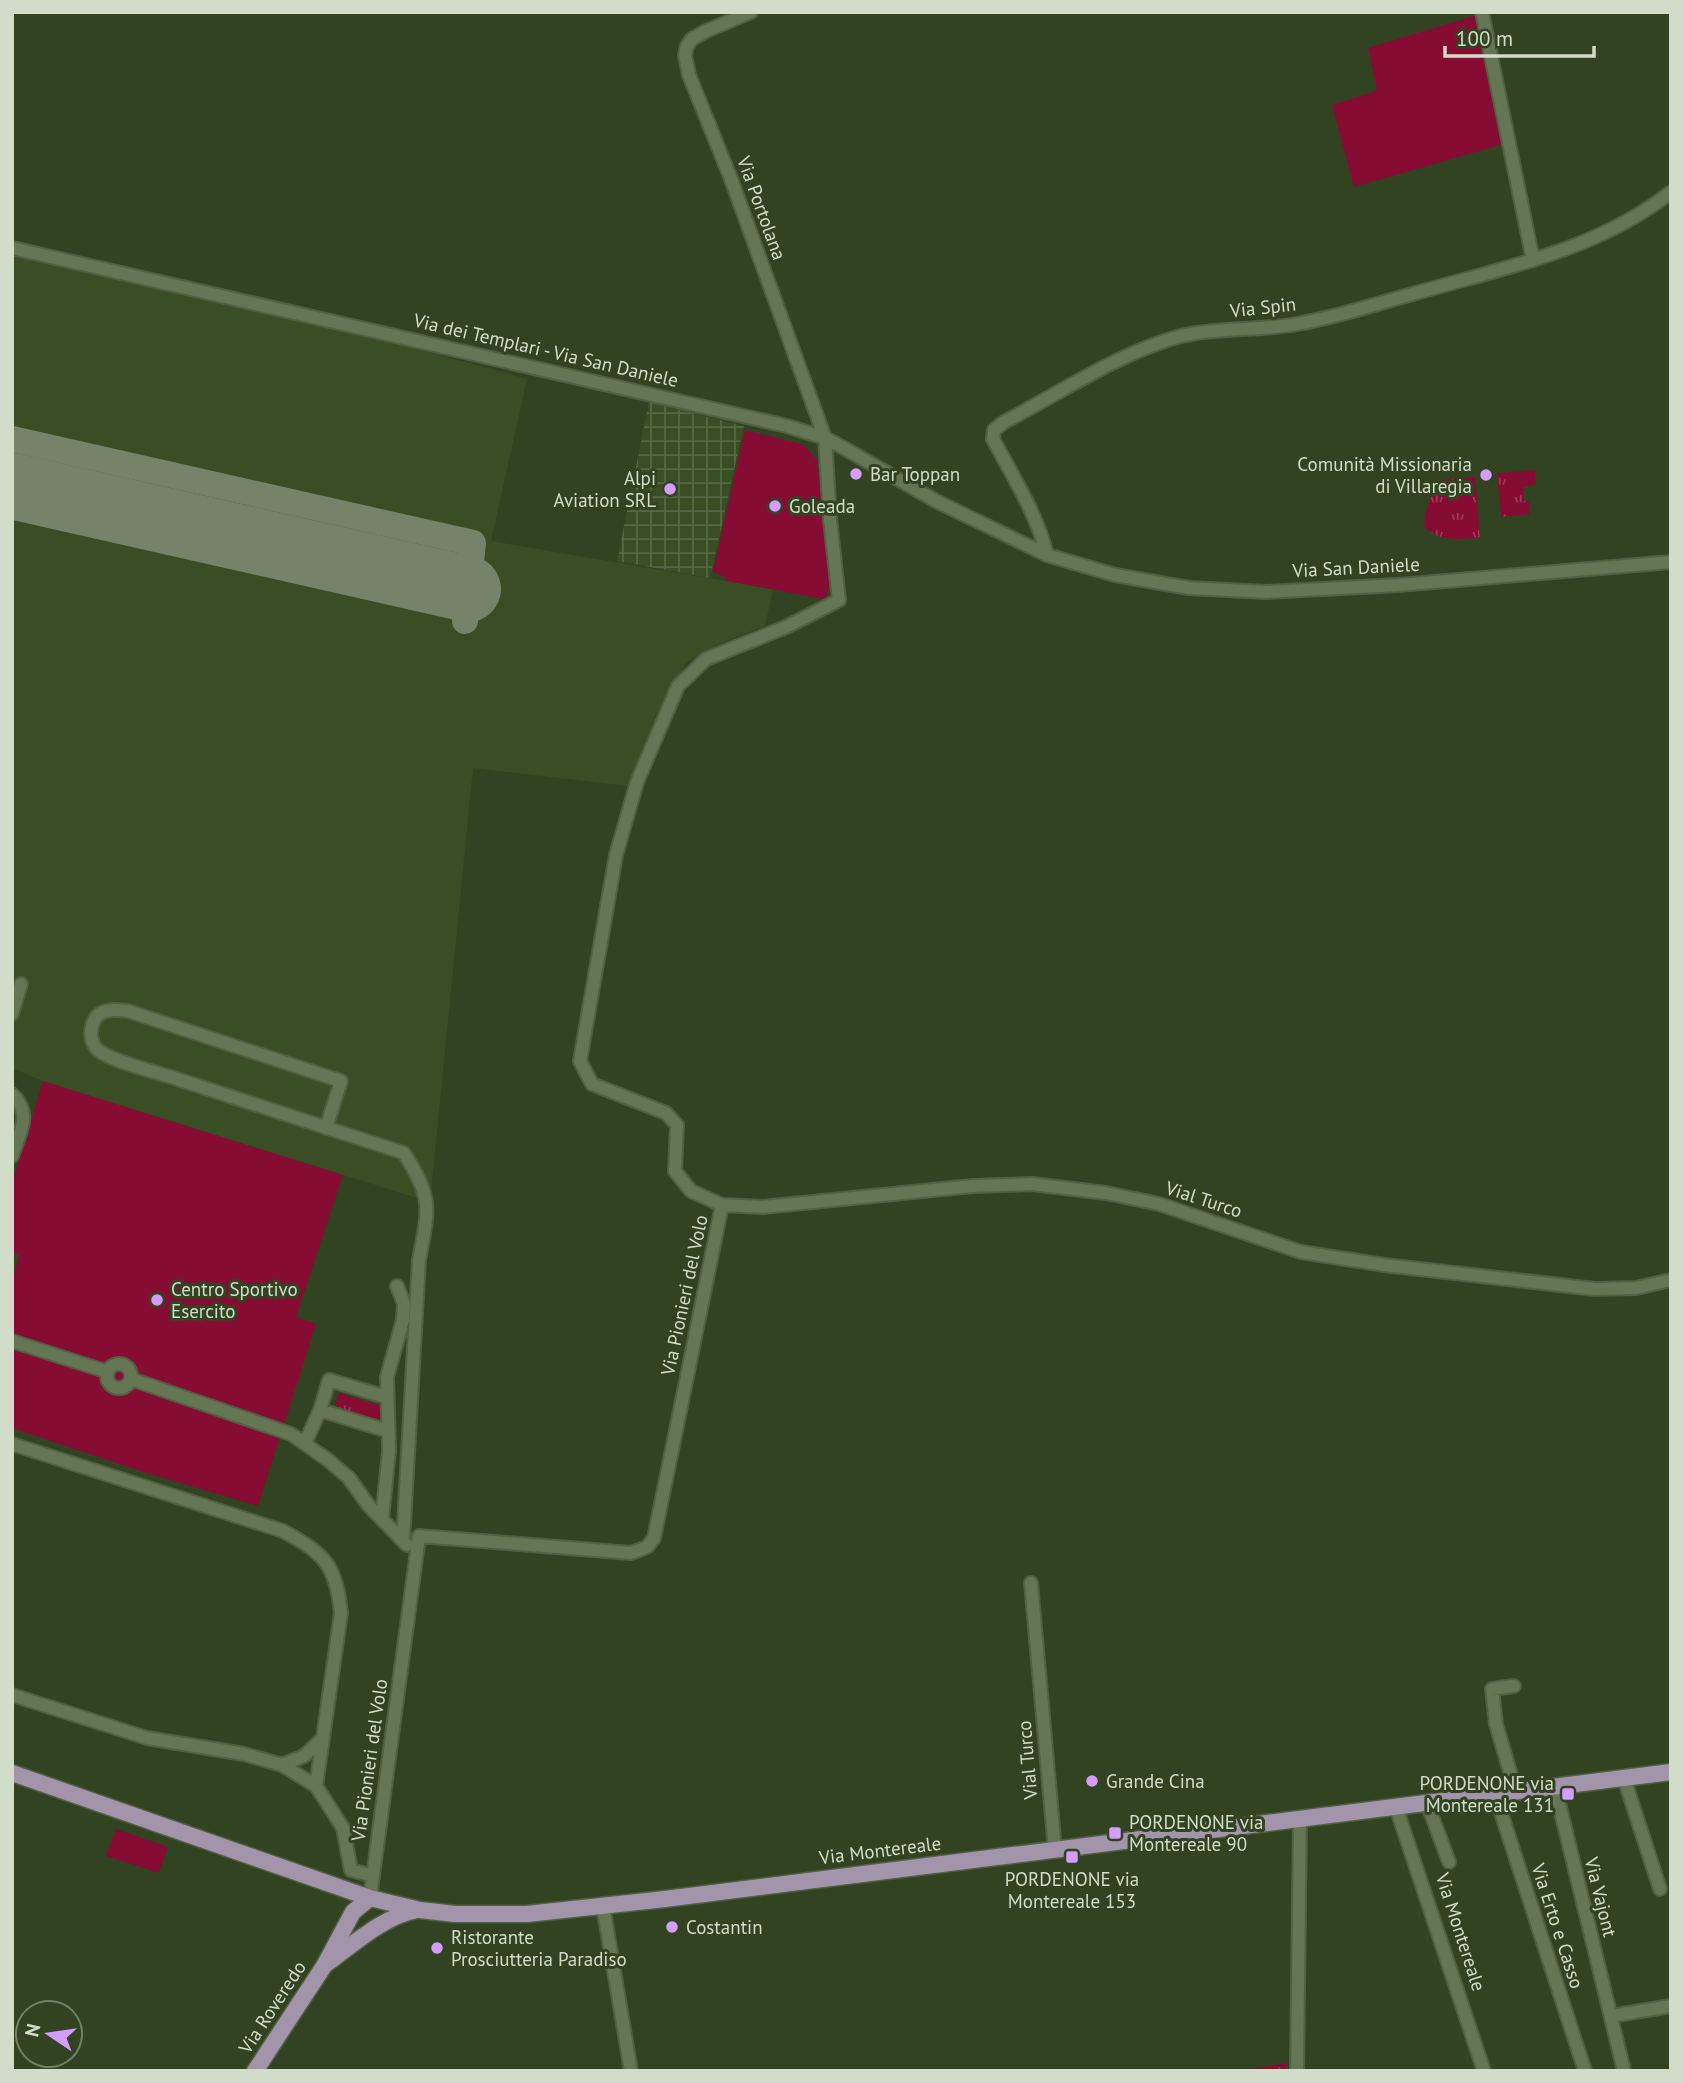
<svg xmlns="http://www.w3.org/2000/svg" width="1683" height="2083" font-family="'PT Sans',sans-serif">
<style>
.built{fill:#3a4e26}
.industrial{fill:url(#industrial-grid)}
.grass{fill:url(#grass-tufts)}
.forest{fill:url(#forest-firs)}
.garden{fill:#870c34}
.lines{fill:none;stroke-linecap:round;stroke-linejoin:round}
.taxiway{stroke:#758468;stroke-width:26}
.runway{stroke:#758468;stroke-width:66}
.minor-casing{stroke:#515f43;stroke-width:16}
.major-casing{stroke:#515f43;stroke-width:19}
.minor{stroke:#647653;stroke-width:12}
.major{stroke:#a294ab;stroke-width:16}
.poi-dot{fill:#d49cfb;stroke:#324322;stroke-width:2.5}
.labels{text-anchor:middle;stroke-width:6;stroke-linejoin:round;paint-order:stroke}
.street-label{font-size:19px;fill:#d2ddc9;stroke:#324322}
.poi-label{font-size:19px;fill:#d2ddc9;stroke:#324322;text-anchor:start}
</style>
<defs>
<pattern id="industrial-grid" width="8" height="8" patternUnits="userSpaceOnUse" patternTransform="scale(1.75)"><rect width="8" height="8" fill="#3a4e26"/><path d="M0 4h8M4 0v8" fill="none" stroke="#566744"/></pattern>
<pattern id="grass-tufts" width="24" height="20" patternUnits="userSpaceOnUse" patternTransform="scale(1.75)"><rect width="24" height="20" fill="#870c34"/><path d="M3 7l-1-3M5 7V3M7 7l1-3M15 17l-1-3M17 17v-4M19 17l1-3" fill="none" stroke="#9c3b59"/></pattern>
<pattern id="forest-firs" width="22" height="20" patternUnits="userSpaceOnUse" patternTransform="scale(1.75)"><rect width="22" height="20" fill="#870c34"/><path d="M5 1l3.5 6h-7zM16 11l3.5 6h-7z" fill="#9c3b59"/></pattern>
</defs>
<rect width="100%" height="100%" fill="#324322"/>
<path class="built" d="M 12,254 L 366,335 L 527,379 L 491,541 L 773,589 L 765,626 L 723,642 L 688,661 L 675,680 L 655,717 L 642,754 L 628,786 L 473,768 L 430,1202 L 43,1081 L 12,1068 Z"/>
<path class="industrial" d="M 649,402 L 744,426 L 710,578 L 617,561 Z"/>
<path class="grass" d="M 1535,470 L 1536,485 L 1523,487 L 1524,501 L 1529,501 L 1530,514 L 1501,517 L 1497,473 Z
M 1475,477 L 1480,538 C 1460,539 1439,543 1424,526 C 1426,507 1430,494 1442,480 Z
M 339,1393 L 379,1405 L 382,1408 L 381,1418 L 376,1420 L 338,1408 L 335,1404 Z"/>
<path class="forest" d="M 1287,2063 L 1286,2071 L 1239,2071 Z"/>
<path class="garden" d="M 1481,14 L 1485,65 L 1507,143 L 1354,187 L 1332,105 L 1373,92 L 1377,89 L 1368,48 Z
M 745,430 L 802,444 L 807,448 L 817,460 L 830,580 L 827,595 L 824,599 L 726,581 L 724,576 L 713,572 Z
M 43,1081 L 343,1175 L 296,1317 L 316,1324 L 258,1506 L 143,1472 L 12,1428 L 12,1283 L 19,1255 L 12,1253 L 12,1183 Z
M 116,1829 L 168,1847 L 159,1873 L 106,1856 Z"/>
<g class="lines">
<path class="taxiway" d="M 12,439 L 473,543 L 465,621"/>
<path class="runway" d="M 12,486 L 468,589"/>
<g class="minor-casing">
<path id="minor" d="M 1482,12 L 1533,260
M 12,248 L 787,426 L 825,438 L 842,447 L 936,501 L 1047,555 L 1115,575 L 1189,588 L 1266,592 L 1399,585 L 1671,562
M 1047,555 C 1037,514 1013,477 993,439 L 994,430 L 1004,422 C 1062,392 1118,353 1181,336 C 1218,327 1259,331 1297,324 C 1338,317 1376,304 1416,293 C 1503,268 1598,250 1671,192
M 12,1014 L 21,984
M 12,1094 C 33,1114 20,1131 12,1156
M 326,1128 L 341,1081 L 128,1011 C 118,1010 105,1008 97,1016 C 89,1026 89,1042 98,1050 C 110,1061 156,1072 174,1078 C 250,1103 327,1128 404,1153 C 433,1199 429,1208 419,1260 L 403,1541
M 722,1205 L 763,1207 L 973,1186 L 1032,1184 L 1106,1193 L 1159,1204 L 1301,1252 L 1384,1265 L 1595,1289 L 1636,1288 L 1671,1280
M 12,1341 L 108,1372
M107 1376a12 12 0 1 1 24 0a12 12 0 1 1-24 0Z
M 131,1379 L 291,1434 L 328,1460 L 349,1478 L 369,1506 L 407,1545
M 386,1397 L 329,1380 L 320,1410 L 388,1431
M 305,1443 L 320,1410
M 12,1444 L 283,1531 C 325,1554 336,1565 341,1613 L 316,1786
M 382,1519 L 389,1451 L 387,1377 L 403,1320 L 404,1304 L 397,1286
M 1031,1583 L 1055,1850
M 1514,1686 L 1492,1689 L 1496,1724 L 1516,1792
M 12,1695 L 147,1738 L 244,1754 L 282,1765 L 316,1786 L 327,1803 L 343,1828 L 351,1870 L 373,1876
M 282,1765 L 304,1756 L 322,1739
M 1624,1778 L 1660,1889
M 1555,1787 L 1624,2071
M 1495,1794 L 1585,2071
M 1427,1803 L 1449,1862
M 1396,1807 L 1484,2071
M 370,1898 L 419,1536 L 631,1553 L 647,1547 L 654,1538 L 722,1205 L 691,1191 L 675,1171 L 677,1125 L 666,1113 L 592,1084 L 580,1061 L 616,855 L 637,782 L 678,686 L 706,659 L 786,627 L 839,600 L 830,519 L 825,438 L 731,179 L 689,75 L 685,55 L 687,46 L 692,39 L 706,31 L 751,12
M 603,1906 L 631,2071
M 1611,2016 L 1671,2006
M 1297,2071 L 1300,1819"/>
</g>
<g class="major-casing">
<path id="major" d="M 12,1773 L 370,1898 L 420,1910 L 455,1914 L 527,1914 L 665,1899 L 1671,1772
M 326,1964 C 354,1944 382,1917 417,1910
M 255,2071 L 324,1966 L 353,1912 L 370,1898"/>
</g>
<use href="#minor" class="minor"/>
<use href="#major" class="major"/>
</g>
<g class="poi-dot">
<circle cx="856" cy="474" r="7"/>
<circle cx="1486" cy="475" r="7"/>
<circle cx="670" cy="489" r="7"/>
<circle cx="775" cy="506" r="7"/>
<circle cx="157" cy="1300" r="7"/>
<circle cx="1092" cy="1781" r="7"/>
<rect x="1561" y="1787" width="14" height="14" rx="3.5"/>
<rect x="1108" y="1826" width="14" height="14" rx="3.5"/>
<rect x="1065" y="1850" width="14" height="14" rx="3.5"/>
<circle cx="672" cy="1927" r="7"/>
<circle cx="437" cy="1948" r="7"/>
</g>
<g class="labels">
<g class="street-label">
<text transform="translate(762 208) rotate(70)" y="7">Via Portolana</text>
<text transform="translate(1263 307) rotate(-6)" y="7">Via Spin</text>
<text transform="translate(546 350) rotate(13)" y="7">Via dei Templari - Via San Daniele</text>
<text transform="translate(1356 567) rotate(-3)" y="7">Via San Daniele</text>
<text transform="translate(1204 1199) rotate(18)" y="7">Vial Turco</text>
<text transform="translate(684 1295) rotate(-78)" y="7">Via Pionieri del Volo</text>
<text transform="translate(369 1760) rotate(-82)" y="7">Via Pionieri del Volo</text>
<text transform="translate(1027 1760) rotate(-95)" y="7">Vial Turco</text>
<text transform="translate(880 1850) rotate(-7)" y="7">Via Montereale</text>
<text transform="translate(1601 1897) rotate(76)" y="7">Via Vajont</text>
<text transform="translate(1558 1926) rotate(72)" y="7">Via Erto e Casso</text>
<text transform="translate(1461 1932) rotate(72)" y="7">Via Montereale</text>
<text transform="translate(272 2007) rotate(-57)" y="7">Via Roveredo</text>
</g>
<g class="poi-label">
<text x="1472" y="471" text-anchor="end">Comunità Missionaria<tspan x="1472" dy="22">di Villaregia</tspan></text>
<text x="870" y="481">Bar Toppan</text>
<text x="656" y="485" text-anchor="end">Alpi<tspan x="656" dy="22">Aviation SRL</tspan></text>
<text x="789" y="513">Goleada</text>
<text x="171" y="1296">Centro Sportivo<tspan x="171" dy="22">Esercito</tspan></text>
<text x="1106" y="1788">Grande Cina</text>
<text x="1554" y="1790" text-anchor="end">PORDENONE via<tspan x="1554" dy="22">Montereale 131</tspan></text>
<text x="1129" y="1829">PORDENONE via<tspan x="1129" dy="22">Montereale 90</tspan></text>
<text x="1072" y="1886" text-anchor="middle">PORDENONE via<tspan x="1072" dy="22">Montereale 153</tspan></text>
<text x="686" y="1934">Costantin</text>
<text x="451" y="1944">Ristorante<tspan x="451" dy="22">Prosciutteria Paradiso</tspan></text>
</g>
</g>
<rect width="1683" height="2083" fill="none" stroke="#d2ddc9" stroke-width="28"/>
<g transform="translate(49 2034) rotate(283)"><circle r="33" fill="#324322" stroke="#728165" stroke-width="2"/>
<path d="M0-5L12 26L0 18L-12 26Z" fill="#d49cfb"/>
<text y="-10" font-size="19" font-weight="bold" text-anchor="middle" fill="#d2ddc9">N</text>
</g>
<path d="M1445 46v10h149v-10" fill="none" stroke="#d2ddc9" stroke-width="3.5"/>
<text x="1456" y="46" font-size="21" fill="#d2ddc9" stroke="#324322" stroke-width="5" paint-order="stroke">100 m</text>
</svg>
